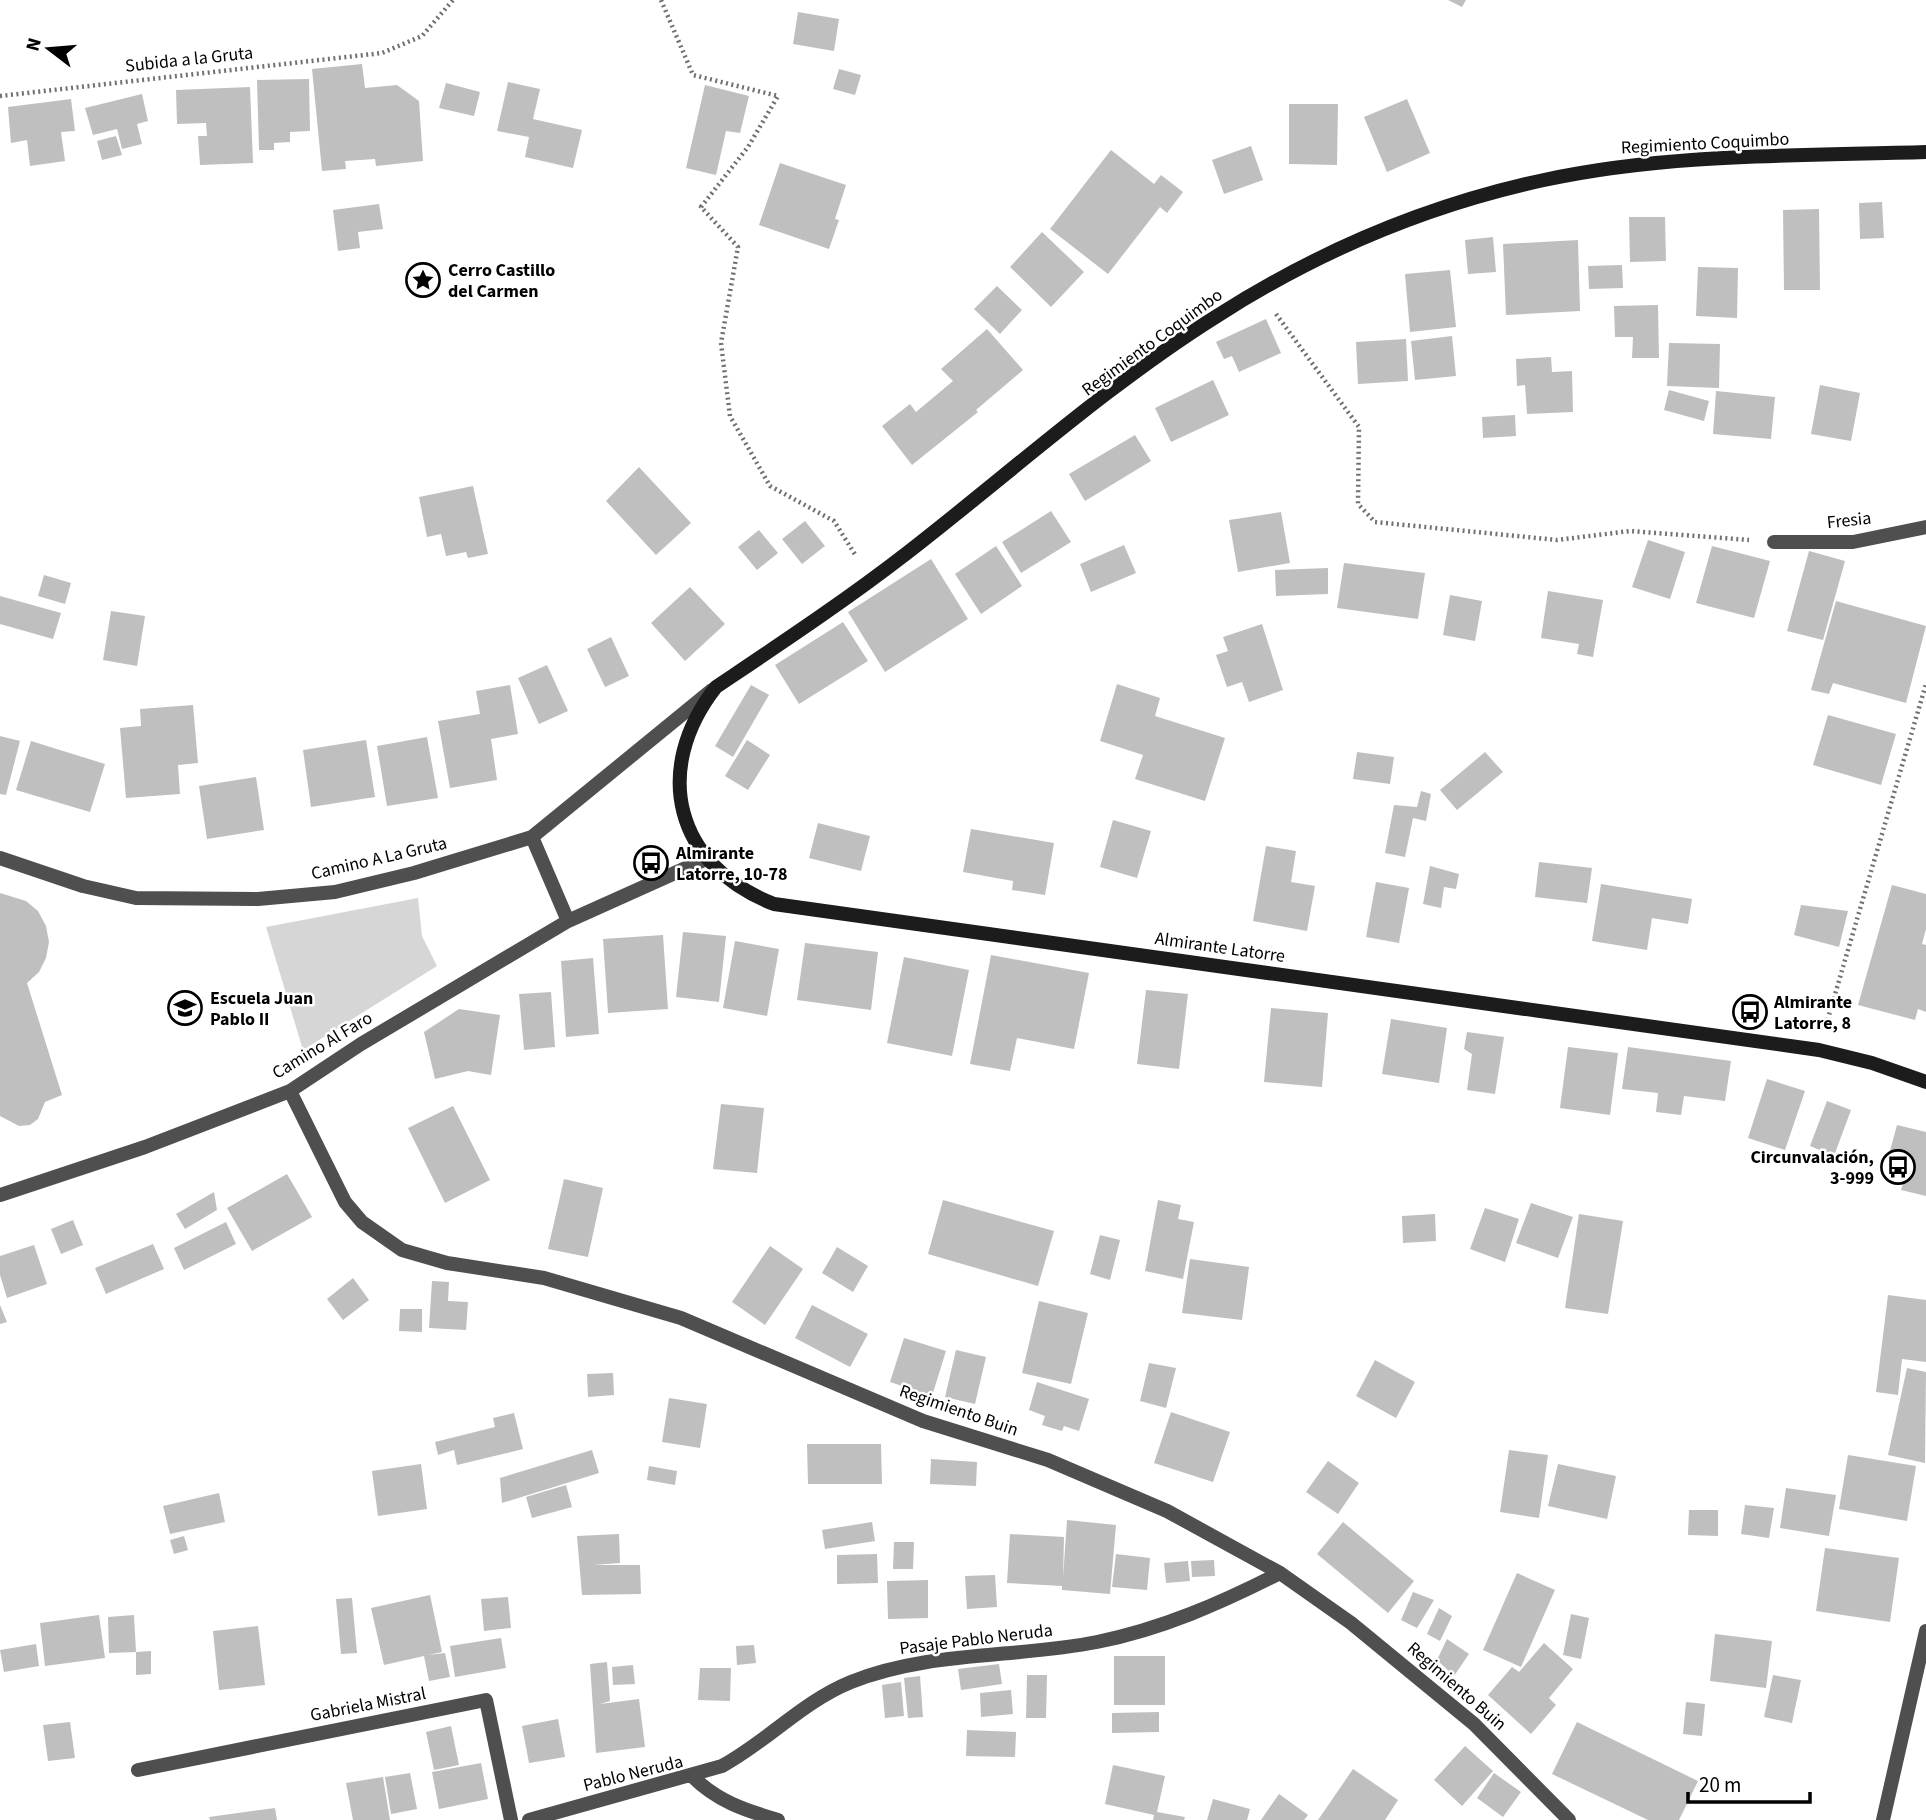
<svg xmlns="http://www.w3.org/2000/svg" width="1926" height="1820" font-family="'Source Sans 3',sans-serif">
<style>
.green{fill:#d6d6d6}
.building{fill:#bfbfbf}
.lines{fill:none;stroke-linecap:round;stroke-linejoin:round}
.path{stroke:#717171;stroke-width:4.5;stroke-dasharray:2 3.5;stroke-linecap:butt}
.street{stroke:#4f4f4f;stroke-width:14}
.secondary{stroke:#1c1c1c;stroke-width:14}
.labels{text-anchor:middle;stroke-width:5;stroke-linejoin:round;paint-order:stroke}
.street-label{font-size:18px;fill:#000;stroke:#fff}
.poi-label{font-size:18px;font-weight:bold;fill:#000;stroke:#fff;text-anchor:start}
</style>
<rect width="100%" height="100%" fill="#fff"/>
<path class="green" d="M 418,898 L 422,936 L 437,966 L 303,1050 L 266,927 Z"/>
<path class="building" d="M 1448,0 L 1466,0 L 1462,7 Z
M 798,12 L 839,19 L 834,51 L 793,44 Z
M 362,64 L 365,88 L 397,85 L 419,101 L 423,161 L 376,166 L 375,159 L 345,161 L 346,169 L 322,171 L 312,69 Z
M 839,69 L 861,75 L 855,95 L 833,89 Z
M 309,79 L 310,131 L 290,132 L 290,142 L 274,143 L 274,150 L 259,150 L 257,80 Z
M 508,82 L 540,89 L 533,119 L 582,130 L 573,168 L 525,157 L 529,137 L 497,131 Z
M 446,83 L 480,92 L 474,116 L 439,108 Z
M 705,85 L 749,96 L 740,133 L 726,131 L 716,175 L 686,168 Z
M 250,87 L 253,163 L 200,165 L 198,136 L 207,136 L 206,123 L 177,124 L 176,90 Z
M 142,94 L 148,121 L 137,124 L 142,144 L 122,149 L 117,129 L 93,135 L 85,108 Z
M 71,99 L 75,131 L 61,132 L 65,161 L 30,166 L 27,140 L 11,143 L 8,107 Z
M 1407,99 L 1430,153 L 1387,172 L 1364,117 Z
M 1289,104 L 1338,104 L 1337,165 L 1289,164 Z
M 116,136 L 122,155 L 102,160 L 97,141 Z
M 1251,146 L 1263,180 L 1224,194 L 1212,160 Z
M 1111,150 L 1154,184 L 1161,175 L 1183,192 L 1167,213 L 1160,207 L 1108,274 L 1050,229 Z
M 780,163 L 846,185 L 835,219 L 839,220 L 829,249 L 759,225 Z
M 1882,202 L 1884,238 L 1860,239 L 1859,203 Z
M 379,204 L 383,229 L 358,232 L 360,248 L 338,251 L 333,210 Z
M 1819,209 L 1820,290 L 1784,290 L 1783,210 Z
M 1629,217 L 1665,217 L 1666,261 L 1630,262 Z
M 1042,232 L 1084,272 L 1051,307 L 1010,267 Z
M 1493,237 L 1496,272 L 1468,274 L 1465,240 Z
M 1578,240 L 1580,311 L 1506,315 L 1503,244 Z
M 1622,265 L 1623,288 L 1589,289 L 1588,266 Z
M 1698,267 L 1738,268 L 1737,318 L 1696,316 Z
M 1450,270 L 1456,327 L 1410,332 L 1405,274 Z
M 997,286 L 1022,310 L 1000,334 L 974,309 Z
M 1658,305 L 1659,358 L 1632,358 L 1633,337 L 1615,337 L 1614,306 Z
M 1266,319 L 1281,353 L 1239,372 L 1232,356 L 1224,359 L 1216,342 Z
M 987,329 L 1023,370 L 976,410 L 978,412 L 912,465 L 882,426 L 910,404 L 916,412 L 953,381 L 941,369 Z
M 1452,336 L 1456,376 L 1415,380 L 1411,341 Z
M 1406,339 L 1408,381 L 1358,384 L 1356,342 Z
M 1669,343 L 1720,344 L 1719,388 L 1667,386 Z
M 1551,357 L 1552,372 L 1572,371 L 1573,412 L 1527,414 L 1525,385 L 1517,386 L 1516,359 Z
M 1213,380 L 1229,415 L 1171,442 L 1155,408 Z
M 1820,385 L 1860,393 L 1851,441 L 1811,434 Z
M 1669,390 L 1709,401 L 1704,421 L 1664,410 Z
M 1716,391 L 1775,397 L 1771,439 L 1713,434 Z
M 1515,415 L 1516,436 L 1483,438 L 1482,417 Z
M 1135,435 L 1151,461 L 1085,501 L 1069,474 Z
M 639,467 L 691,523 L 656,555 L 606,501 Z
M 473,486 L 488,554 L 468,558 L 466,552 L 446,556 L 441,534 L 427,537 L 419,497 Z
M 1051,511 L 1071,542 L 1021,573 L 1002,542 Z
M 1281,512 L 1290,563 L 1238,572 L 1229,520 Z
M 805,521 L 825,546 L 802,564 L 782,539 Z
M 759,530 L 778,553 L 757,570 L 738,547 Z
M 1648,540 L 1685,552 L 1670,599 L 1632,587 Z
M 1124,545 L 1136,573 L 1091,592 L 1080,564 Z
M 996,546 L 1022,586 L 981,614 L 955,574 Z
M 1712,546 L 1770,561 L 1754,618 L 1696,603 Z
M 1809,551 L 1845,561 L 1823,640 L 1787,631 Z
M 931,559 L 968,619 L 885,672 L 848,612 Z
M 1344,563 L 1425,573 L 1418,619 L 1337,608 Z
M 1328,568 L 1328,594 L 1276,596 L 1275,570 Z
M 44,575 L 71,583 L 65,604 L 38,596 Z
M 690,587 L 725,624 L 685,661 L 651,623 Z
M 1548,591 L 1603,600 L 1593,657 L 1577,654 L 1579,644 L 1541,638 Z
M 1450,595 L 1482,601 L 1475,641 L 1443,635 Z
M 0,596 L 61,613 L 53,639 L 0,624 Z
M 1836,601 L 1926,626 L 1906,703 L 1833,683 L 1829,694 L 1811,690 Z
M 111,611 L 145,616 L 137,666 L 103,660 Z
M 843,622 L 868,661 L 799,704 L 775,665 Z
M 1262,624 L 1283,690 L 1249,702 L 1242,682 L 1227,687 L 1216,655 L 1228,651 L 1223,637 Z
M 611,637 L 629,676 L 605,687 L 587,649 Z
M 547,665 L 568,711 L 539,724 L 518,678 Z
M 1117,684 L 1160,698 L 1155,716 L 1225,738 L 1205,801 L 1135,779 L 1143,755 L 1100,741 Z
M 510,685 L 518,734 L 491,739 L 497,780 L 450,788 L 438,721 L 480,714 L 476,691 Z
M 751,685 L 769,695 L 733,757 L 715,746 Z
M 193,705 L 198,763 L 178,765 L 180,794 L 126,798 L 120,728 L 141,726 L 140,709 Z
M 1828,715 L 1896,734 L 1881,785 L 1813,765 Z
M 0,736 L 20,741 L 6,795 L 0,794 Z
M 427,737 L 438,798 L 387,806 L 377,746 Z
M 366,740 L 375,797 L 311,807 L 303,750 Z
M 747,740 L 770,755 L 748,790 L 725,776 Z
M 31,741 L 105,764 L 90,812 L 16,790 Z
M 1357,752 L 1394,757 L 1390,784 L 1353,779 Z
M 1485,752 L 1503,772 L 1457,810 L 1440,790 Z
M 256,777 L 264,830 L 207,839 L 199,786 Z
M 1421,791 L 1431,794 L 1426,821 L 1413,818 L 1405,857 L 1385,853 L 1394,805 L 1417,807 Z
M 1113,820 L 1151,831 L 1137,878 L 1100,867 Z
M 818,823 L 870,836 L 861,871 L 809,858 Z
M 971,829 L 1054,843 L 1045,895 L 1012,890 L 1013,881 L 963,872 Z
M 1266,846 L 1296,851 L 1291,882 L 1315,886 L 1307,931 L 1253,921 Z
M 1539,862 L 1592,868 L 1587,903 L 1535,897 Z
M 1430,866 L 1459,874 L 1456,889 L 1444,887 L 1441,908 L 1423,904 Z
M 1376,882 L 1409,888 L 1399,943 L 1366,937 Z
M 1601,884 L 1692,899 L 1688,924 L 1652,918 L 1647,950 L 1592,941 Z
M 1892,885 L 1926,894 L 1926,929 L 1922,944 L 1926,945 L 1926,1012 L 1918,1009 L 1915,1020 L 1858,1005 Z
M 0,893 L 26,901 L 38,911 L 46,926 L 49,942 L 46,958 L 39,972 L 27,983 L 62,1095 L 45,1102 L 38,1119 L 30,1125 L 19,1126 L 0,1116 Z
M 1801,905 L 1848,911 L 1839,947 L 1794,935 Z
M 683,932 L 726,936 L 719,1002 L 676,997 Z
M 663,935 L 668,1009 L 608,1013 L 603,939 Z
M 735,941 L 779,949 L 767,1016 L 723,1008 Z
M 805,943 L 878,952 L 871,1010 L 797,1000 Z
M 991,955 L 1089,973 L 1074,1049 L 1017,1038 L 1010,1071 L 970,1064 Z
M 904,957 L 969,970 L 952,1056 L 887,1043 Z
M 593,958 L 599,1034 L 566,1037 L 561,961 Z
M 1146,990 L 1188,994 L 1179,1069 L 1137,1064 Z
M 551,992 L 555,1047 L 524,1050 L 519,994 Z
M 1271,1008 L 1328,1013 L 1322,1087 L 1264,1082 Z
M 459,1009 L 500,1015 L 491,1075 L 468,1071 L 435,1079 L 424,1032 Z
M 1391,1019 L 1447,1028 L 1439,1083 L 1382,1074 Z
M 1467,1032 L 1504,1037 L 1495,1094 L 1467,1090 L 1472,1054 L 1464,1049 Z
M 1568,1047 L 1618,1053 L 1610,1115 L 1560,1108 Z
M 1628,1047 L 1731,1061 L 1725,1101 L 1684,1096 L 1681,1115 L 1656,1112 L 1658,1093 L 1622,1089 Z
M 1767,1079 L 1805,1091 L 1785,1150 L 1748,1138 Z
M 1827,1101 L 1851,1110 L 1834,1156 L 1810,1146 Z
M 721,1104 L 764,1108 L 757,1173 L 713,1169 Z
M 453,1106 L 490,1180 L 445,1203 L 408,1128 Z
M 1897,1125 L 1926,1132 L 1926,1196 L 1901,1190 L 1909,1163 L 1888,1158 Z
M 287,1174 L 312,1217 L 252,1251 L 227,1208 Z
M 564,1179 L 603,1188 L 588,1257 L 548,1249 Z
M 214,1192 L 217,1210 L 185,1229 L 176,1214 Z
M 943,1200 L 1054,1231 L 1038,1286 L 928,1254 Z
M 1158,1200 L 1181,1205 L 1178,1219 L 1194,1222 L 1183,1279 L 1145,1271 Z
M 1531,1203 L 1573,1217 L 1558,1258 L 1516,1243 Z
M 1485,1208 L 1519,1219 L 1505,1262 L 1470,1249 Z
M 1435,1214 L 1436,1241 L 1403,1243 L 1402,1216 Z
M 1579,1214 L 1623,1221 L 1608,1314 L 1565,1308 Z
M 73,1220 L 83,1245 L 61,1254 L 51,1229 Z
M 226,1222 L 236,1244 L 184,1270 L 174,1248 Z
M 1100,1235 L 1120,1240 L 1110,1280 L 1090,1274 Z
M 153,1244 L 164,1269 L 106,1294 L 95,1268 Z
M 34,1245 L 47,1284 L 7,1298 L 0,1275 L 0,1256 Z
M 770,1246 L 803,1269 L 765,1325 L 732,1302 Z
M 837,1247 L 868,1266 L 853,1292 L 822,1273 Z
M 1190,1259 L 1249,1267 L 1242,1320 L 1182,1313 Z
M 353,1278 L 369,1300 L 343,1320 L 327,1299 Z
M 432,1281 L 449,1282 L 448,1301 L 468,1302 L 466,1330 L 429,1328 Z
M 1888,1295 L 1926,1300 L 1926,1362 L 1902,1359 L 1898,1395 L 1876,1392 Z
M 1039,1301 L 1088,1313 L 1071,1384 L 1022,1373 Z
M 0,1305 L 7,1322 L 0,1324 Z
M 812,1305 L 868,1334 L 850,1367 L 795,1338 Z
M 400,1309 L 422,1309 L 422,1332 L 399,1331 Z
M 904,1338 L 946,1351 L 932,1396 L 890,1382 Z
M 956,1350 L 986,1357 L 975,1404 L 945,1397 Z
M 1375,1360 L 1415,1382 L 1396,1418 L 1356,1396 Z
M 1149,1363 L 1176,1368 L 1166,1408 L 1140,1401 Z
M 1907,1368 L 1926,1372 L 1925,1463 L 1888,1455 Z
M 613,1373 L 614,1395 L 588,1397 L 587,1374 Z
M 1037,1382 L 1089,1399 L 1079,1431 L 1064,1426 L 1062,1431 L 1042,1425 L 1045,1416 L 1029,1410 Z
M 669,1398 L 707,1404 L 700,1448 L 662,1442 Z
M 1171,1412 L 1230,1432 L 1213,1482 L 1154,1463 Z
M 514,1413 L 523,1449 L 457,1465 L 454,1450 L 438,1455 L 435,1442 L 495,1427 L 493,1418 Z
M 807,1444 L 881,1444 L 882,1484 L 808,1484 Z
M 592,1450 L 599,1473 L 502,1503 L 500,1478 Z
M 1509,1450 L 1548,1455 L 1539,1518 L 1500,1512 Z
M 1848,1455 L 1916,1466 L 1907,1521 L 1839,1509 Z
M 931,1459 L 977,1462 L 976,1486 L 930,1484 Z
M 1328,1461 L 1359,1483 L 1338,1514 L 1306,1492 Z
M 421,1464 L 427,1509 L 378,1516 L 372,1471 Z
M 1558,1464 L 1616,1476 L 1607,1519 L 1548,1506 Z
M 649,1466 L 677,1471 L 675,1485 L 647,1480 Z
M 566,1485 L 572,1507 L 532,1518 L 526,1497 Z
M 1786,1488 L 1836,1495 L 1829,1536 L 1780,1528 Z
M 219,1493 L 225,1522 L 170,1534 L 163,1506 Z
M 1745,1505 L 1774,1508 L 1769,1538 L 1741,1534 Z
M 1689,1510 L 1718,1510 L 1718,1536 L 1688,1535 Z
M 1067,1520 L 1116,1525 L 1110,1594 L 1062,1590 L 1062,1586 L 1007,1583 L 1010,1534 L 1064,1537 L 1063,1578 Z
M 872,1522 L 875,1541 L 825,1549 L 822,1530 Z
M 1343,1522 L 1414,1581 L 1388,1613 L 1317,1554 Z
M 619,1534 L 620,1563 L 593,1565 L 640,1565 L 641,1594 L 582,1595 L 577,1536 Z
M 184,1536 L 188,1550 L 174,1554 L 170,1540 Z
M 894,1542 L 914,1542 L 913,1569 L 893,1569 Z
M 1825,1548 L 1899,1558 L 1890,1622 L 1816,1611 Z
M 877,1554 L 878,1583 L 837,1584 L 837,1555 Z
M 1116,1554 L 1150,1558 L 1147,1590 L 1112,1587 Z
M 1214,1560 L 1215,1576 L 1192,1577 L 1191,1561 Z
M 1188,1561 L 1190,1581 L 1166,1583 L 1164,1563 Z
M 1517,1573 L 1555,1590 L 1521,1667 L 1483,1650 Z
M 995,1575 L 997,1607 L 967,1609 L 965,1576 Z
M 928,1580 L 928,1618 L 888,1619 L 887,1581 Z
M 1413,1592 L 1434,1600 L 1417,1628 L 1401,1620 Z
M 430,1595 L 442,1652 L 428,1655 L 445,1653 L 450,1677 L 429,1681 L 424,1656 L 384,1665 L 371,1608 Z
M 508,1597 L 511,1628 L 484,1631 L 481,1599 Z
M 352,1598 L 357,1653 L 341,1654 L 336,1599 Z
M 1439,1608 L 1452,1616 L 1440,1641 L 1427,1634 Z
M 1571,1614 L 1589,1618 L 1581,1659 L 1563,1655 Z
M 99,1615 L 105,1658 L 45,1666 L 40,1623 Z
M 134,1615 L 136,1652 L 109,1653 L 108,1617 Z
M 258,1626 L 265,1685 L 219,1690 L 213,1631 Z
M 1715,1634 L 1772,1641 L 1766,1688 L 1710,1681 Z
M 501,1638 L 506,1668 L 455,1677 L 450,1646 Z
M 1447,1639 L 1469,1654 L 1454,1676 L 1437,1660 Z
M 1544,1643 L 1573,1669 L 1549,1698 L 1556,1705 L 1531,1734 L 1488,1695 L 1512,1667 L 1519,1672 Z
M 36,1644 L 39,1666 L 4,1672 L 0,1650 Z
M 754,1645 L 756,1663 L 737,1665 L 736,1646 Z
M 151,1651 L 151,1674 L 136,1675 L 136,1652 Z
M 1114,1656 L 1165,1656 L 1165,1705 L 1114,1705 Z
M 607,1662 L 610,1701 L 600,1704 L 639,1699 L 645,1747 L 596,1753 L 590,1664 Z
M 999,1664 L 1002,1684 L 961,1690 L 958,1669 Z
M 633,1665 L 635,1684 L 613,1685 L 612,1667 Z
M 700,1668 L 731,1668 L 730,1701 L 698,1700 Z
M 1027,1675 L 1047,1675 L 1046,1718 L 1026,1718 Z
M 1773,1675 L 1801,1680 L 1792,1723 L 1764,1717 Z
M 920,1676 L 923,1717 L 908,1718 L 904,1678 Z
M 901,1682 L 904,1716 L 885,1718 L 882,1685 Z
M 1011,1690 L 1013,1714 L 981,1717 L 980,1693 Z
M 1686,1702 L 1705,1704 L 1702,1736 L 1683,1734 Z
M 1159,1712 L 1159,1732 L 1112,1733 L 1112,1713 Z
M 558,1719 L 565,1757 L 529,1763 L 522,1726 Z
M 70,1722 L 75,1758 L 48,1761 L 43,1725 Z
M 1577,1722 L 1698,1781 L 1679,1820 L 1648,1820 L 1552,1774 Z
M 451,1726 L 459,1765 L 434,1770 L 426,1732 Z
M 967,1730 L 1016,1732 L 1015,1757 L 966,1756 Z
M 1465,1746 L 1493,1771 L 1462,1806 L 1434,1780 Z
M 481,1763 L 488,1799 L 439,1809 L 432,1772 Z
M 1113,1765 L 1165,1776 L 1157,1812 L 1185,1817 L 1184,1820 L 1153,1820 L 1154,1815 L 1105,1804 Z
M 1353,1769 L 1398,1800 L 1385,1820 L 1318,1820 Z
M 410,1773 L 417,1809 L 391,1814 L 385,1777 Z
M 1494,1773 L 1521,1792 L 1503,1817 L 1477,1798 Z
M 383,1777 L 390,1820 L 353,1820 L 346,1783 Z
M 1279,1794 L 1308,1815 L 1304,1820 L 1261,1820 Z
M 1213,1799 L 1250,1809 L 1247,1820 L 1207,1820 Z
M 275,1808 L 277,1820 L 210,1820 L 209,1817 Z"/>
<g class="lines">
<path class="path" d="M 661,0 L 693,75 L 778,96 L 748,147 L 701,207 L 738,247 L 721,343 L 730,416 L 770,486 L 834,521 L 856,556
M 0,96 L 382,53 L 422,36 L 453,0
M 1276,314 L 1359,427 L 1358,504 L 1375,522 L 1557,540 L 1630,531 L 1749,540
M 1826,1025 L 1926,684"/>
<path class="street" d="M 1774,542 L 1853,542 L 1926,527
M 532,837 L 568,921
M 0,858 L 83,886 L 136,898 L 258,899 L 335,892 L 414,873 L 532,837 L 712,690
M 290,1091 L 345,1202 L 362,1222 L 402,1250 L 447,1263 L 544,1278 L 681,1318 L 923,1421 L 1048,1460 L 1167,1511 L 1280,1573 L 1351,1623 L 1474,1724 L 1569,1820
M 0,1195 L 145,1147 L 290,1091 L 361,1044 L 568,921 L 706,859
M 138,1770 L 486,1700 L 511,1820
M 692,1776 C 717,1801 744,1810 778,1820
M 529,1820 L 722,1766 C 768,1741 802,1702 851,1682 C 928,1651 1016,1658 1097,1642 C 1162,1629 1221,1603 1280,1573
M 1883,1820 L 1926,1631"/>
<path class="secondary" d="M 1926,152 C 1799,156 1669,153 1544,180 C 1428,205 1317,252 1217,316 C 1107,385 1009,474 907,553 C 845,601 780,644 716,687 C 651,770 675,866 774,904 L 1819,1050 L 1872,1063 L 1926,1082"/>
</g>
<defs>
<g id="sight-ring" transform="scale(1.75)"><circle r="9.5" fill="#fff" stroke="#000" stroke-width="1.5"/><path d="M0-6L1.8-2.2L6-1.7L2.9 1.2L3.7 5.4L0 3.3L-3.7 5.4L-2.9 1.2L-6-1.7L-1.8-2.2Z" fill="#000"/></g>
<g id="bus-ring" transform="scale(1.75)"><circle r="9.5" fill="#fff" stroke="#000" stroke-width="1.5"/><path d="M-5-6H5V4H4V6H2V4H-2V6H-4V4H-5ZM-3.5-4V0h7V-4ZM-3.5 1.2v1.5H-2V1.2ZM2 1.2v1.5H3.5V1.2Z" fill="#000"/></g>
<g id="school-ring" transform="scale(1.75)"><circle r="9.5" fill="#fff" stroke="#000" stroke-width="1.5"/><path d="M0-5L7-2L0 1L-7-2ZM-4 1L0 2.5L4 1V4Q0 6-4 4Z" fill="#000"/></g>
</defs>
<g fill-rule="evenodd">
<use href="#sight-ring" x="423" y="280"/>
<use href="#bus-ring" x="651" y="863"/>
<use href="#school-ring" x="185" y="1008"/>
<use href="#bus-ring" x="1750" y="1012"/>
<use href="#bus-ring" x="1898" y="1167"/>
</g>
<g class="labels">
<g class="street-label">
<text transform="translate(189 59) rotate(-6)" y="6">Subida a la Gruta</text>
<text transform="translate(1705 143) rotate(-3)" y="6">Regimiento Coquimbo</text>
<text transform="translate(1152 342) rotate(-36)" y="6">Regimiento Coquimbo</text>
<text transform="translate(1849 520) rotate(-6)" y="6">Fresia</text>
<text transform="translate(379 858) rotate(-13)" y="6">Camino A La Gruta</text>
<text transform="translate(1220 947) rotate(8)" y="6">Almirante Latorre</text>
<text transform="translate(322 1045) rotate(-31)" y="6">Camino Al Faro</text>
<text transform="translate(959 1410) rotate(19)" y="6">Regimiento Buin</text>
<text transform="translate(976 1639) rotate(-7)" y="6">Pasaje Pablo Neruda</text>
<text transform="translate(1457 1686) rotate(41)" y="6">Regimiento Buin</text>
<text transform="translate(368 1704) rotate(-11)" y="6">Gabriela Mistral</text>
<text transform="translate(633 1773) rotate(-14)" y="6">Pablo Neruda</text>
</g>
<g class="poi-label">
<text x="448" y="276">Cerro Castillo<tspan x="448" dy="21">del Carmen</tspan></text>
<text x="676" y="859">Almirante<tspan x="676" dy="21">Latorre, 10-78</tspan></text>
<text x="210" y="1004">Escuela Juan<tspan x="210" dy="21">Pablo II</tspan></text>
<text x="1774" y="1008">Almirante<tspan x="1774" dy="21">Latorre, 8</tspan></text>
<text x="1874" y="1163" text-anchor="end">Circunvalación,<tspan x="1874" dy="21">3-999</tspan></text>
</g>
</g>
<g transform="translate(49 49) rotate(286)" stroke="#ffffff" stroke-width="5" paint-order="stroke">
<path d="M0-5L12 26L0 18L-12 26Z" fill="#000000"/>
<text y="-10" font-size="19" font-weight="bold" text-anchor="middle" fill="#000000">N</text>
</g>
<path d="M1688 1792v10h122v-10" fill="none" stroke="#000000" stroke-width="3.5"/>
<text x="1699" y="1792" font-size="21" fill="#000000" stroke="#ffffff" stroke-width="5" paint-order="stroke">20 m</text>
</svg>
